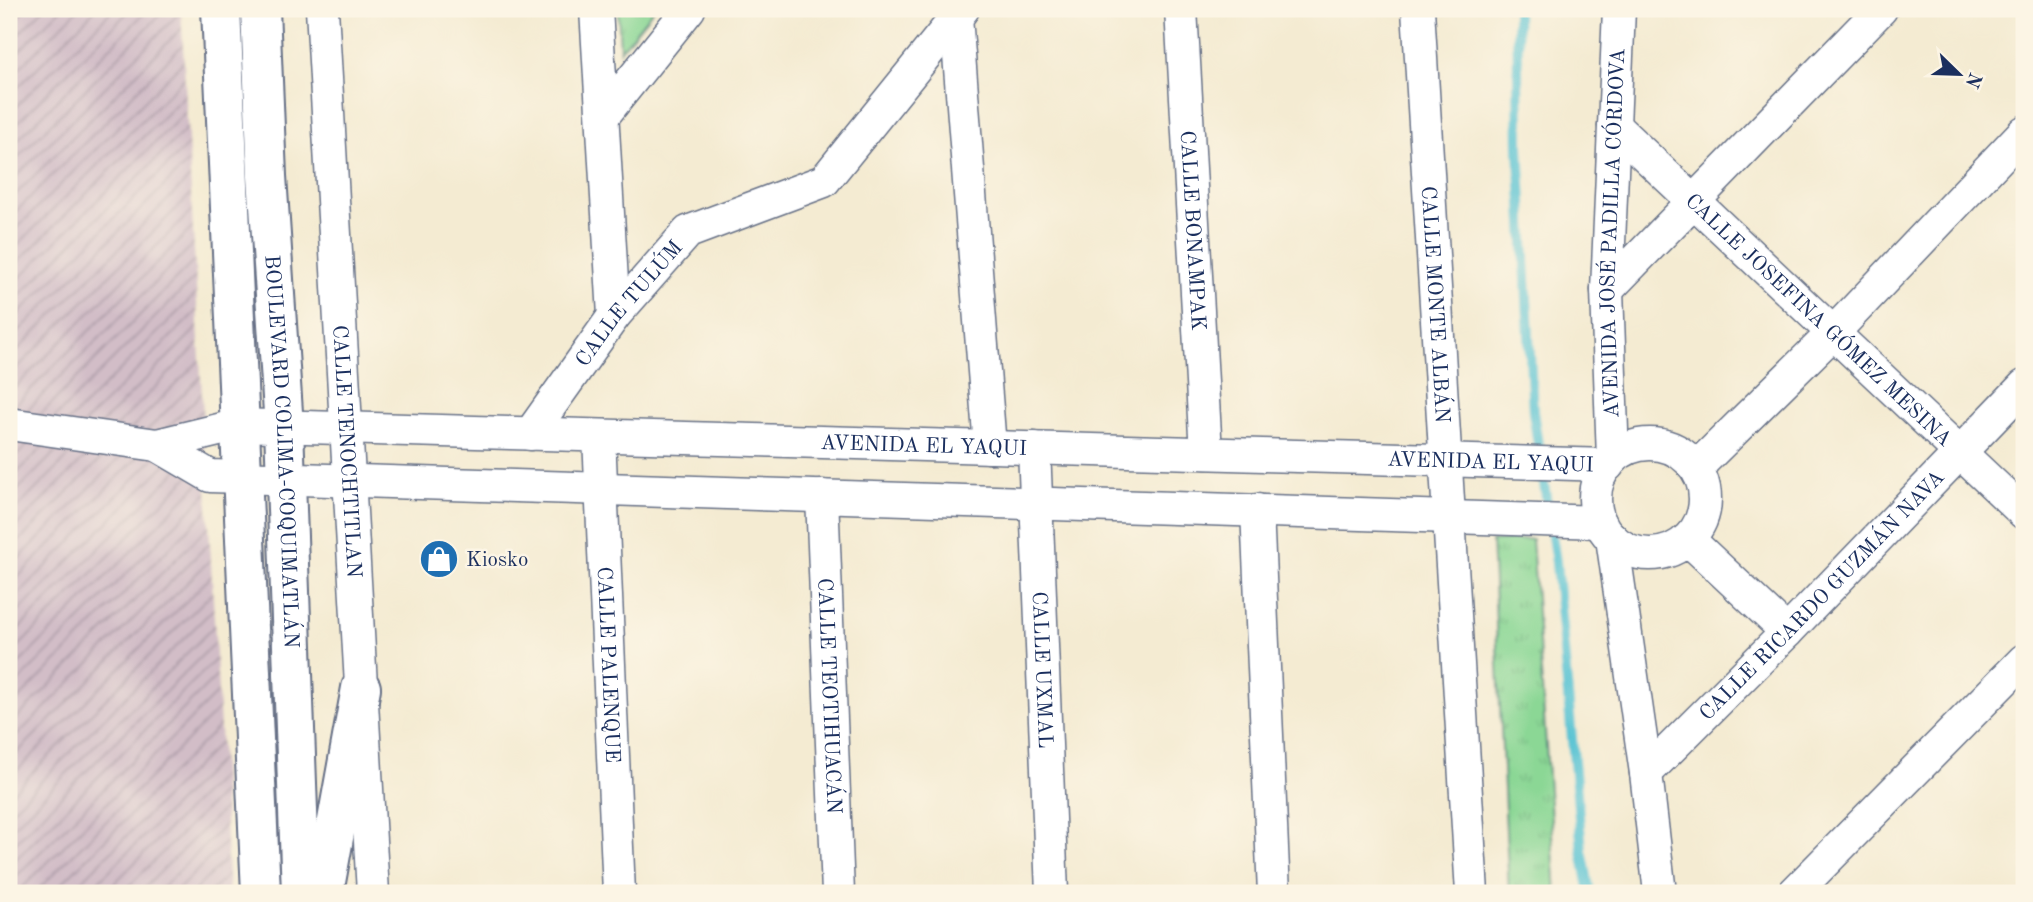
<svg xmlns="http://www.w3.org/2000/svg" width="2033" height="902" font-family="'Old Standard TT',serif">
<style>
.industrial{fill:url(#industrial-furrows)}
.park{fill:url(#park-tufts);stroke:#53837a;stroke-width:2}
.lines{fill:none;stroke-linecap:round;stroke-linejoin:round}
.stream{stroke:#58c3d3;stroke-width:10}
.minor-casing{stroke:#677187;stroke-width:35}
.secondary-casing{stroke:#677187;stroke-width:42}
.minor{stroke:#fff;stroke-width:32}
.secondary{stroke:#fff;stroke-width:38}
.labels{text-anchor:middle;stroke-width:5;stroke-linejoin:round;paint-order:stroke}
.street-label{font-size:21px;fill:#1b2f5e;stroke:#fcf5e5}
.poi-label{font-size:21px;fill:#1b2f5e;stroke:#fcf5e5;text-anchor:start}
</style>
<defs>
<pattern id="industrial-furrows" width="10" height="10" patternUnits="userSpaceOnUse" patternTransform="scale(1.75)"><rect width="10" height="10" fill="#d2bdc7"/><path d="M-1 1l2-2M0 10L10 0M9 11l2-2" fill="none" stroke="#aa9aa5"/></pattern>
<pattern id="park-tufts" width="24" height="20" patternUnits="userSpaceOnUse" patternTransform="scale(1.75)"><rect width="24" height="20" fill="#8bd795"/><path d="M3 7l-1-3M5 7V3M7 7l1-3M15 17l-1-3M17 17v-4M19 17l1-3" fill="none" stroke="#77b983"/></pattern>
</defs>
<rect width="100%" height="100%" fill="#fcf5e5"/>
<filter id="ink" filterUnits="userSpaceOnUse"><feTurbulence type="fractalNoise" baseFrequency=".0143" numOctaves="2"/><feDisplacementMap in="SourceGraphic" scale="14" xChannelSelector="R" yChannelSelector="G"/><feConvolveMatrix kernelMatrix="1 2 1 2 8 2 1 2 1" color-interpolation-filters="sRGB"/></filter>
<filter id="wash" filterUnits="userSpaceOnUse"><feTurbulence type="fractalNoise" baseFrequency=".00686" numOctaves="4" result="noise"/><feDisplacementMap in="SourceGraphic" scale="28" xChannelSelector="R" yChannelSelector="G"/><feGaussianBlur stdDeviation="1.57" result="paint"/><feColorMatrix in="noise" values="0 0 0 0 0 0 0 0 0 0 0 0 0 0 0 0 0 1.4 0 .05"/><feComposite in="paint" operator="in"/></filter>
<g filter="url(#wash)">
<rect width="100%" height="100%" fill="#f4ebd2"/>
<path class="industrial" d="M 9,9 L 181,9 L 229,893 L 9,893 Z"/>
<path class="park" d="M 618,9 L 654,9 L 620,51 Z
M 1532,539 L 1556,893 L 1509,893 L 1492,541 Z"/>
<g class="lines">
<path class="stream" d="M 1517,9 L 1519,147 L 1533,412 L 1556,562 L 1582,850 L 1590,893"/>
</g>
</g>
<g filter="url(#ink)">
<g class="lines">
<g class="minor-casing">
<g id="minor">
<path id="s1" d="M 322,9 L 373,893"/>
<path d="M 596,9 L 614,316"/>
<path id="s2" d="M 1181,9 L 1206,453"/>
<path id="s3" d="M 1418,9 L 1472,893"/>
<path d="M 956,17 L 990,447"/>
<path d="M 603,116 L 689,9"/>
<path id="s4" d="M 1614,126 L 2024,513"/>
<path d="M 1607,290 L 1881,9"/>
<path id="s5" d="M 9,424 L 157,445 L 239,425 L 1608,465"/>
<path id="s6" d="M 530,434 L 614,316 L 688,232 L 824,181 L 963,9"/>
<path id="s7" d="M 599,436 L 619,893"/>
<circle cx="1650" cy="499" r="55"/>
<path d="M 157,445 L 210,476 L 1600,522"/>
<path id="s8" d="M 1034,448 L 1052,893"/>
<path id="s9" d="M 1613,459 L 1607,290 L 1619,9"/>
<path d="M 1696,468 L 1833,333 L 2024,132"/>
<path id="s10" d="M 822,496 L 838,893"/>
<path d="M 1257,510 L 1274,893"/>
<path d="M 1612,538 L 1646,773 L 1660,893"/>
<path d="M 1688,539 L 1787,632"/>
<path id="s11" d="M 1646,773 L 1787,632 L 2024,386"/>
<path d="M 1794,893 L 2024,660"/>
</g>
</g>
<g class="secondary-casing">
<g id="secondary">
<path d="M 221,9 L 261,893"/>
<path id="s12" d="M 260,9 L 267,176 L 284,427 L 301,893"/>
<path d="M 324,893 L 361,688"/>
</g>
</g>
<use href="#minor" class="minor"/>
<use href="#secondary" class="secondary"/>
</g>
</g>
<defs>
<g id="shop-disc" transform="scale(2.0125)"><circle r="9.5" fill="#1f6fb2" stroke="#fcf5e5"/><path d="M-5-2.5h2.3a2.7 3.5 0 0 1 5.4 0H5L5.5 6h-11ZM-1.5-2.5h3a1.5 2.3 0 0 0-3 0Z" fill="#fff"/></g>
</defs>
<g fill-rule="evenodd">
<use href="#shop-disc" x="439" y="559"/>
</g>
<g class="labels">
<g class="street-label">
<text dy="7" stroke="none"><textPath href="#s2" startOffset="222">CALLE BONAMPAK</textPath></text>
<text dy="7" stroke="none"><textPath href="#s9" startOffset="226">AVENIDA JOSÉ PADILLA CÓRDOVA</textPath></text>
<text dy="7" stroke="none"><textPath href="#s6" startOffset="164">CALLE TULÚM</textPath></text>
<text dy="7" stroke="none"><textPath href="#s3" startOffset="296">CALLE MONTE ALBÁN</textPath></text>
<text dy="7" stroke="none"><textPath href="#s4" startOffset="282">CALLE JOSEFINA GÓMEZ MESINA</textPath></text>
<text dy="7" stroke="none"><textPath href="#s5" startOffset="919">AVENIDA EL YAQUI</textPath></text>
<text dy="7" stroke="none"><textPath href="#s12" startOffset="443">BOULEVARD COLIMA-COQUIMATLÁN</textPath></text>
<text dy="7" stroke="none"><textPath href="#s1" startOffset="443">CALLE TENOCHTITLAN</textPath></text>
<text dy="7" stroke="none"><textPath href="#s5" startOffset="1486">AVENIDA EL YAQUI</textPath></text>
<text dy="7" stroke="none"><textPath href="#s11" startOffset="250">CALLE RICARDO GUZMÁN NAVA</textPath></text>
<text dy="7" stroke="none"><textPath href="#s7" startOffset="229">CALLE PALENQUE</textPath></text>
<text dy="7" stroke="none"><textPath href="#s8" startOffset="222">CALLE UXMAL</textPath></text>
<text dy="7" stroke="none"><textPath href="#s10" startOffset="200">CALLE TEOTIHUACÁN</textPath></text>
</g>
<g class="poi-label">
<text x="466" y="566">Kiosko</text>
</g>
</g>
<rect width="2033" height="902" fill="none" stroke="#fcf5e5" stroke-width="35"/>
<g transform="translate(1959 74) rotate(113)" stroke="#fcf5e5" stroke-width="5" paint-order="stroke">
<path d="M0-5L12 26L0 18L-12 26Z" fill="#1b2f5e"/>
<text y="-10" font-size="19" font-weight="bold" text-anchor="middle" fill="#1b2f5e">N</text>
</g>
</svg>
